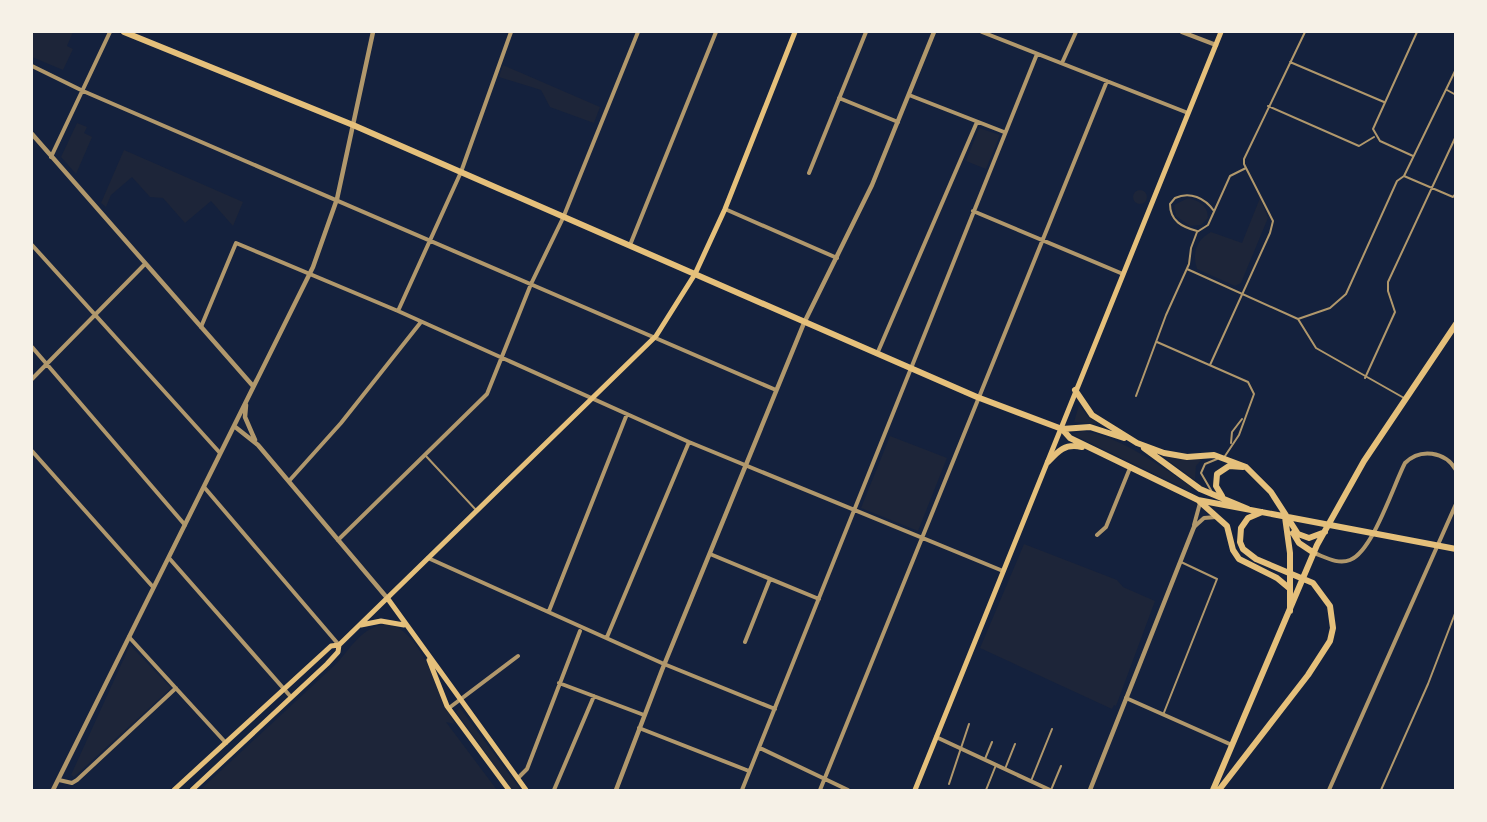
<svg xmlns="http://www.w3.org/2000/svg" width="1487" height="822" font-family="'Zilla Slab',serif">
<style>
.green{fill:#1d2539}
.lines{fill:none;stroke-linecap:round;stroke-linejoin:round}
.service{stroke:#b1986c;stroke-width:2}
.minor{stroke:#b1986c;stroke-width:4}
.tertiary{stroke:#b1986c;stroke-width:4.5}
.secondary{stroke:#e5c07b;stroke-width:5}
.primary{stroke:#e5c07b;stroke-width:6}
</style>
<rect width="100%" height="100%" fill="#14213d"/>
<path class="green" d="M 32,32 L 73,32 L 67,46 L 73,49 L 63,70 L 32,57 Z
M 503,65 L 600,107 L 594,123 L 550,107 L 541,90 L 499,77 Z
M 77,123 L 87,127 L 84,133 L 92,137 L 76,174 L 61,157 Z
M 979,128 L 1000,135 L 986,169 L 966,161 Z
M 124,150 L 243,202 L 233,226 L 211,201 L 185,223 L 163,198 L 150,197 L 132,177 L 111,195 L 106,207 L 101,203 Z
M1133 197a7 7 0 1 1 14 0a7 7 0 1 1-14 0Z
M 1188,198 C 1199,201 1208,205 1208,218 L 1201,225 L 1190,226 L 1176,216 L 1174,205 Z
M 1260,198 L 1268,218 L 1241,283 L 1235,286 L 1197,269 C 1192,253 1196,240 1211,232 L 1242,243 Z
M 1079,405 L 1088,417 L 1097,422 L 1096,424 L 1074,422 Z
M 1083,431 C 1122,437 1160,466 1192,487 L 1190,491 L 1072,434 Z
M 890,436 L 947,458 L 918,531 L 861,508 Z
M 1167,457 L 1182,459 L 1204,457 L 1196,466 L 1195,480 L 1166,459 Z
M 1024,544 L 1117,580 L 1123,587 L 1155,601 L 1116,706 L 1114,705 L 1112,709 L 980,648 Z
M 388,624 C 423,631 439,697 455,724 L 446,722 L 497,790 L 200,790 L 337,663 C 352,646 364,625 388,624 Z
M 130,645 L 171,688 L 74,777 L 71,775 Z
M 460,708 L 521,790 L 512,790 L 456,712 Z"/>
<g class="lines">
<path class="service" d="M 1290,62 L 1384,102
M 1447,90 L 1456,95
M 1268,106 L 1359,146 L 1374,137
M 1413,156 L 1380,141 L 1373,129 L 1417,32
M 1404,176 L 1453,197 L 1456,193
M 1197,231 C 1182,227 1170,221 1170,204 L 1175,198 C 1190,191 1205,198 1214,211
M 1187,269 L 1298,319 L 1316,348 L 1404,398
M 1298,319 L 1330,308 L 1346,294 L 1397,181 L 1404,176 L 1456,69
M 1157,342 L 1248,382 L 1254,394 L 1239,435 L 1225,456
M 1210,365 L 1270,233 L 1273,221 L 1244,164 L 1244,159 L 1305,32
M 1365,378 L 1395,312 L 1388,291 L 1388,282 L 1456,136
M 1136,396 L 1166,315 L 1189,264 L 1191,248 L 1197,232 L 1208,225 L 1230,176 L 1246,168
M 1231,443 L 1232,432 L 1242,419
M 425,455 L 476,510
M 1212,492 L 1201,473 L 1205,464 L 1217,459
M 1163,715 L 1217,579 L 1181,562
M 985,759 L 992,742
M 1005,769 L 1015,744
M 1031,781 L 1052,729
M 949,784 L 969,724
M 986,790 L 996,765
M 1051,790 L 1061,766
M 1381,790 L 1428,684 L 1456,611"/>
<path class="minor" d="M 982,32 L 1188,113
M 1062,63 L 1076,32
M 32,66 L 83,91 L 776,390
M 909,95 L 1004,132
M 839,98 L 898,122
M 51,157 L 110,32
M 809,173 L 866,32
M 725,209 L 837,258
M 973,211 L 1123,274
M 32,245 L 220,453
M 630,245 L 716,32
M 398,311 L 461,172 L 511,32
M 201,327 L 236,243 L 398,311 L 689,442 L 1003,571
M 32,347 L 185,525
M 877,354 L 977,122
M 32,379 L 144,265
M 32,451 L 153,587
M 289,481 L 341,423 L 421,322
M 204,487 L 339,645
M 1194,525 L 1200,503
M 1194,527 L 1204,518 L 1216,517
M 1097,535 L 1106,527 L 1130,468
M 338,540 L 487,394 L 531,284 L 563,218 L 638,32
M 1314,553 C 1325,557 1338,565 1350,560 C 1373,551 1393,486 1405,463 C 1420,448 1445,451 1456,470
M 710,554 L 819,599
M 169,558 L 291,697
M 428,558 L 664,664 L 775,709
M 549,611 L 627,414
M 129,637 L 226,743
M 607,637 L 689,442
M 745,642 L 770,579
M 559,683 L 644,715
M 1126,698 L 1232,745
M 449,708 L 518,656
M 639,728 L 749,771
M 936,737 L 1050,790
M 760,748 L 848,790
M 518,778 L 527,769 L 580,631
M 59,780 L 72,783 L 77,780 L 176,688
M 554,790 L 594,696
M 742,790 L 1037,54
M 820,790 L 1107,81
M 1329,790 L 1456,504"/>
<path class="tertiary" d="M 1182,32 L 1216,45
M 32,134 L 253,386
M 246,405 L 245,417 L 255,440
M 234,426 L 258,445 L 388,599
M 53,790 L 313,267 L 337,199 L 373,32
M 616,790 L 662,670 L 804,323 L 872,185 L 934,32
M 1090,790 L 1194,527"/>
<path class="secondary" d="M 388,599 L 526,790
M 361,625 L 381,621 L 404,625
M 429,660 L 447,706 L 509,790
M 174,790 L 331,646 L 339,645 L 656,336 L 695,274 L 725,209 L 795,32
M 192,790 L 327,664 L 338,652 L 339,645
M 915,790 L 1221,32"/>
<path class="primary" d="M 124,32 L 353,125 L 977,397 L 1062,429 L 1070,438 L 1198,500 L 1456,549
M 1075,390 L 1092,415 L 1137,443 L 1164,453 L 1187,457 L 1214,455 L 1246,467 L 1271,492 L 1298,534 L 1309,538 L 1325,532
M 1062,429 L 1090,427 L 1124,438
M 1144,448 L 1200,489 L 1248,509
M 1048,462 C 1058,451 1065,443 1082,447
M 1222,496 L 1216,486 L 1217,474 L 1229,466 L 1243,467
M 1199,501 L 1227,526 L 1233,550 L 1239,559 L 1277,578 L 1289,588
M 1285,517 L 1290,553 L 1290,611
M 1293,533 L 1299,543 L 1314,553
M 1213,790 L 1317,545 L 1364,461 L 1456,324
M 1219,790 L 1308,675 L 1330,641 L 1333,628 L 1330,606 L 1313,583 L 1256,559 L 1243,549 L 1240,542 L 1241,528 L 1248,518 L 1262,512"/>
</g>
<rect width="1487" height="822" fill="none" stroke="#f6f1e7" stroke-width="66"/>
</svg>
